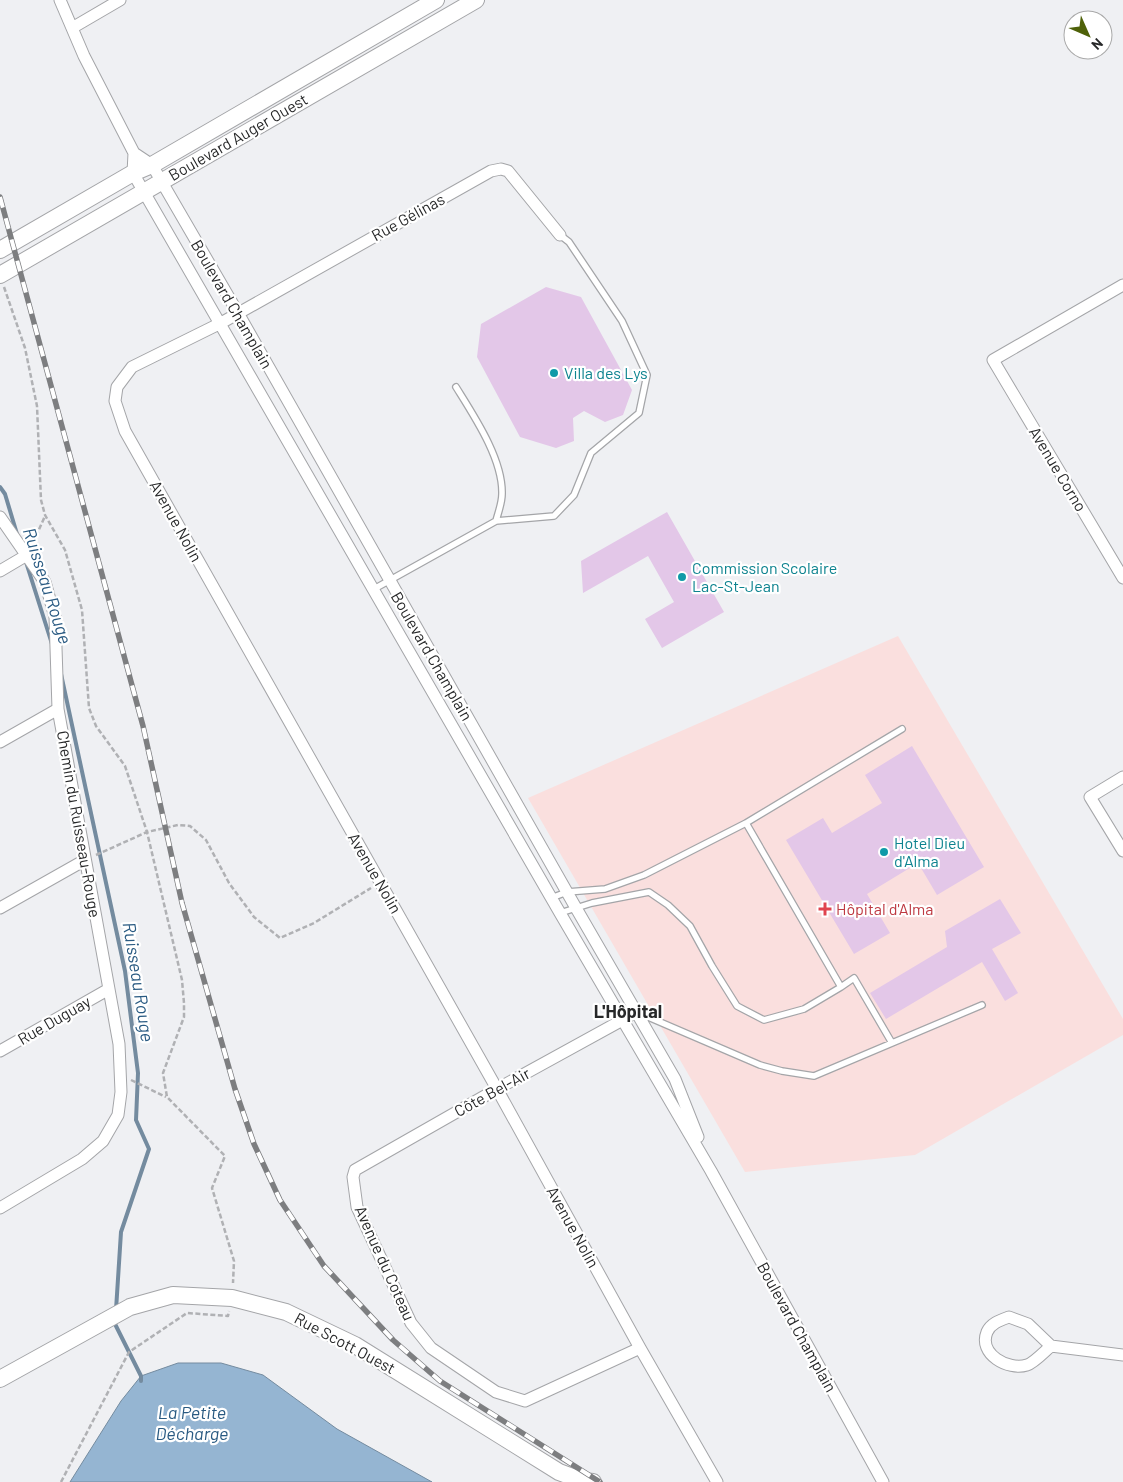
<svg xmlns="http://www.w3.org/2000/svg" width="1123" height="1482" font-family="Barlow,sans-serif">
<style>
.medical{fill:#fadfde}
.water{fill:#95b5d2;stroke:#748b9f}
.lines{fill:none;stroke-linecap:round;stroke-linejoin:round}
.stream{stroke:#748b9f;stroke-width:4}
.building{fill:#e3c7e8}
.lane-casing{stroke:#a4a5a8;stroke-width:8}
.street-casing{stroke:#a4a5a8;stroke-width:13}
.secondary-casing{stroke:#a4a5a8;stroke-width:18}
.path{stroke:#b0b1b4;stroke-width:2.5;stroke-dasharray:5 2.5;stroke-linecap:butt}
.lane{stroke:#fff;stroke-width:5.5}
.street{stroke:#fff;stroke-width:11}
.secondary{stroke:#fff;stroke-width:16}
.rail-casing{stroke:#7d7e80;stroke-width:5.5}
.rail{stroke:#fff;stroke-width:4;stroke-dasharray:11;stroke-linecap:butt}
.culture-dot{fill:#0f9aa8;stroke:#fff;stroke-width:2}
.health-dot{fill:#e0444e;stroke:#fff;stroke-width:2}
.labels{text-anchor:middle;stroke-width:4.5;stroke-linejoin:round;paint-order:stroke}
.street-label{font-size:16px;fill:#272829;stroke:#fff}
.culture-label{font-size:16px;fill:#0d838f;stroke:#fff;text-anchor:start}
.health-label{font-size:16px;fill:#be3a42;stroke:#fff;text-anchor:start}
.water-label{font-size:18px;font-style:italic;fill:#295a82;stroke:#fff}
.neighbourhood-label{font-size:18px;font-weight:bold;fill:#272829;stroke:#fff}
</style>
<rect width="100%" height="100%" fill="#eff0f3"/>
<path class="medical" d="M 898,636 L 1123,1019 L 1123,1035 L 915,1155 L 745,1172 L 528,798 Z"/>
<path class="water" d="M 178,1363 L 221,1363 L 263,1375 L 337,1429 L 432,1482 L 70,1482 L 121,1401 L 141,1376 Z"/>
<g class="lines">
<path class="stream" d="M 0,487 L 5,494 L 17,534
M 26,562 L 52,644
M 61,674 L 125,971 L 138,1073 L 136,1120 L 149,1149 L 121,1232 L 116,1310
M 115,1322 L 115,1324 L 141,1376 L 141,1381"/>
</g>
<path class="building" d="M 546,287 L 581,297 L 632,390 L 623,415 L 605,422 L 584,411 L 573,418 L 574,441 L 556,448 L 520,437 L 477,357 L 481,324 Z
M 667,512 L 724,612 L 662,648 L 645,619 L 674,602 L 648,556 L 583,593 L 581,561 Z
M 912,746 L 984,867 L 937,895 L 918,863 L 867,894 L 890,933 L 854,954 L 786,840 L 823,818 L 832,833 L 882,803 L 865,775 Z
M 1000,899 L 1021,933 L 992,949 L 1018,993 L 1005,1001 L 982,962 L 886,1019 L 870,993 L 947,947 L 945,931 Z"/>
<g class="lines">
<g class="lane-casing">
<path id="lane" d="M 496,521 L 554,516 L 574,495 L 591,453 L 639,413 L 647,375 L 622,321 L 569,242 L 560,235
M 374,589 L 496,521 C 498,513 502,503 502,494 C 503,459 474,416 456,387
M 746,823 L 902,729
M 551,898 L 567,892 L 605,889 L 644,875 L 746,823 L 841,987 L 804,1009 L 764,1020 L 737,1006 L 712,966 L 690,926 L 668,905 L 649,892 L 592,903 L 560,913
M 841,987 L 854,978 L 892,1043
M 639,1013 L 760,1065 L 782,1071 L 814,1076 L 982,1005"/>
</g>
<g class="street-casing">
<path id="street" d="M 60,0 L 84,56 L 134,153 L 133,173 L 560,913 L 711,1171 L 883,1482
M 72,28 L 120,0
M 134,153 L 152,165 L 238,313 L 576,908 L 675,1079 L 698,1137
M 560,235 L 508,171 L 501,169 L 491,171 L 221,323 L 132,367 L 117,387 L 115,401 L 125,431 L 497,1089 L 640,1348 L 717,1482
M 1123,285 L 993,360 L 1123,578
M 0,517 L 45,582 L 55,617 L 58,709 L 119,1044 L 121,1092 L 118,1115 L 103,1141 L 82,1159 L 0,1208
M 0,571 L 27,555
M 0,742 L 58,709
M 1123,777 L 1090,797 L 1123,851
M 0,908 L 85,860
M 628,1017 L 497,1089 L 355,1170 L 353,1177 L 357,1207 L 411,1323 L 431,1348 L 496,1392 L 525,1401 L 640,1348
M 0,1051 L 109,989
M 1051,1346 C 1045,1351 1034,1363 1027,1365 C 1008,1371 978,1354 987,1332 C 991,1323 1001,1320 1009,1317 L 1028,1324 L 1051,1346 L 1123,1355"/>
</g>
<g class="secondary-casing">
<path id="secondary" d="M 0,250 L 133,173 L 152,165 L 436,0
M 0,275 L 476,0
M 0,1379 L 130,1307 L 173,1295 L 232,1298 L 286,1312 L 355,1345 L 559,1472 L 583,1481 L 593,1482"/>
</g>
<path class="path" d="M 4,287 L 25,348 L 37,406 L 41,500 L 45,515 L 65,550 L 82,610 L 89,708 L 96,726 L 125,766 L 147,832 L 182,980 L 184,1003 L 184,1017 L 163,1073 L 167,1097 L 225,1156 L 212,1188 L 234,1261 L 233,1283
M 33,543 L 45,516
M 96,855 L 147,832 L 178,825 L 190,826 L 206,840 L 229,883 L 254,917 L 280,938 L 314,923 L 371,888
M 131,1080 L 166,1097
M 61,1482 L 129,1352 L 187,1313 L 228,1316 L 229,1311"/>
<use href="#lane" class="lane"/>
<use href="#street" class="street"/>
<use href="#secondary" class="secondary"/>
<g class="rail-casing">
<path id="rail" d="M 0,197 L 143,726 L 182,903 L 235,1089 L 254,1144 L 280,1200 L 324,1266 L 393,1340 L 440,1381 L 600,1482"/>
</g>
<use href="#rail" class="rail"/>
</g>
<g class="culture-dot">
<circle cx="554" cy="373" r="5"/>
<circle cx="682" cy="577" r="5"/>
<circle cx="884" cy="852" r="5"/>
</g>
<path class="health-dot" d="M822.5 901.5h5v5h5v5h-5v5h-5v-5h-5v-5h5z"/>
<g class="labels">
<g class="street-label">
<text transform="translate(238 137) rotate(-30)" y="6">Boulevard Auger Ouest</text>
<text transform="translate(408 217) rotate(-29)" y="6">Rue Gélinas</text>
<text transform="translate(232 304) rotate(60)" y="6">Boulevard Champlain</text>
<text transform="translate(1058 469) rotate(59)" y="6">Avenue Corno</text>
<text transform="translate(176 521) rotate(61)" y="6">Avenue Nolin</text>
<text transform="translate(432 656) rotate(60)" y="6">Boulevard Champlain</text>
<text transform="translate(79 824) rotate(80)" y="6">Chemin du Ruisseau-Rouge</text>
<text transform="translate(375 873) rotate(60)" y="6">Avenue Nolin</text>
<text transform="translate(54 1020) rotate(-30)" y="6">Rue Duguay</text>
<text transform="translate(492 1092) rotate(-29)" y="6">Côte Bel-Air</text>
<text transform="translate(573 1227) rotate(61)" y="6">Avenue Nolin</text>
<text transform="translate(385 1263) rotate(66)" y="6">Avenue du Coteau</text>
<text transform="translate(797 1327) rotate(61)" y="6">Boulevard Champlain</text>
<text transform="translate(345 1343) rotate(28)" y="6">Rue Scott Ouest</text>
</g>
<g class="culture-label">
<text x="564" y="379">Villa des Lys</text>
<text x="692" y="574">Commission Scolaire<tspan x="692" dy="18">Lac-St-Jean</tspan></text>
<text x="894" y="849">Hotel Dieu<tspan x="894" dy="18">d'Alma</tspan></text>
</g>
<g class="health-label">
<text x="836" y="915">Hôpital d'Alma</text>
</g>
<g class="water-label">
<text transform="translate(47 586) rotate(72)" y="6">Ruisseau Rouge</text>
<text transform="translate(138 982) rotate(81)" y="6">Ruisseau Rouge</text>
<text x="192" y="1419">La Petite<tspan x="192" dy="21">Décharge</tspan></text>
</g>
<g class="neighbourhood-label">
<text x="628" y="1018">L'Hôpital</text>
</g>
</g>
<g transform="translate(1088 35) rotate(135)"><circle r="24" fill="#ffffff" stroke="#a9a9a9"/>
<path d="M0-4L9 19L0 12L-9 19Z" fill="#4e6109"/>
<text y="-8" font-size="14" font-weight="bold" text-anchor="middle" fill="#272829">N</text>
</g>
</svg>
